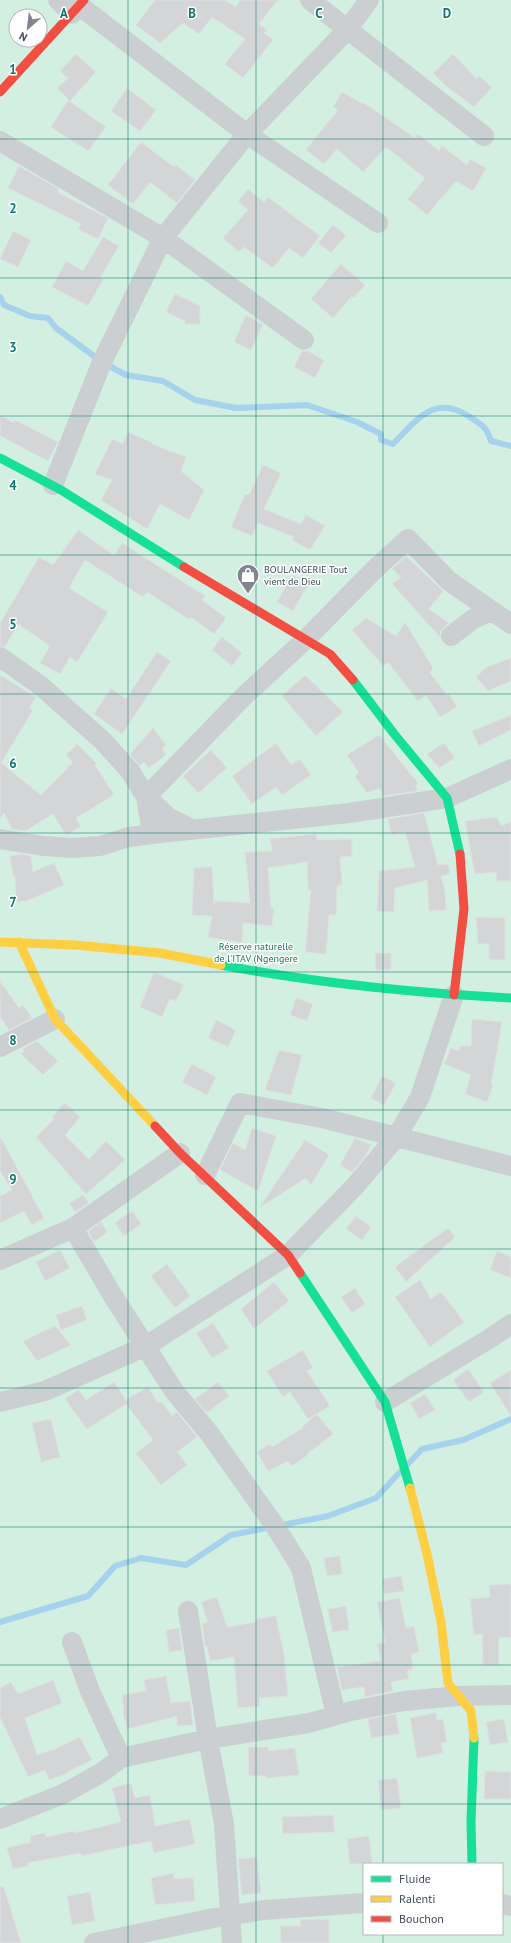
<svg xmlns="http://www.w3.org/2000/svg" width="511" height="1943" font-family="'PT Sans',sans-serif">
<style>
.green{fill:#d2efe1;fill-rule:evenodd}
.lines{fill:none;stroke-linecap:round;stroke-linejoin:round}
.stream{stroke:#a6d2ed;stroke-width:6}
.building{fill:#d4d5d7;stroke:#e0e0e1}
.street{stroke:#cccfd2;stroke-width:20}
.fast{stroke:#16e098;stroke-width:9}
.slow{stroke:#ffcf43;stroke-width:9}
.jam{stroke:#f24e42;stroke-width:9}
.grid{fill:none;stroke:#0f766e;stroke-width:1;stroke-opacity:0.55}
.labels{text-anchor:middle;stroke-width:3;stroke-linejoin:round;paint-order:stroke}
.poi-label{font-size:10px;fill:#454d5b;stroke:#fff;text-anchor:start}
.park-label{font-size:10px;fill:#167c5a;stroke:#fff}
.grid-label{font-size:13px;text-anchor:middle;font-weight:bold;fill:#0f766e;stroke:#fff;stroke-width:3;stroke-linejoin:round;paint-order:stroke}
</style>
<rect width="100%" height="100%" fill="#efeeee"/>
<path class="green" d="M 0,0 L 511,0 L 511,1943 L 0,1943 ZM 16,16 L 40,16 L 40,40 L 16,40 ZM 364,1864 L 502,1864 L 502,1934 L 364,1934 Z"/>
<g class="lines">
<path class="stream" d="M 0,297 L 4,305 L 30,316 L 48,318 L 56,328 L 102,362 L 126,375 L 163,381 L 195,400 L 236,408 L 307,405 L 357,422 L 381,434 L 381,440 L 393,444 C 417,420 434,393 470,417 C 483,426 486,426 491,441 L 511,446
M 408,1464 L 422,1449 L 463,1440 L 511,1419
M 0,1622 L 88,1596 L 115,1566 L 141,1558 L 186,1565 L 231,1535 L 328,1516 L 376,1498 L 400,1472"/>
</g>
<path class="building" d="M 155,0 L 225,0 L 236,7 L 240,0 L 278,0 L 259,24 L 267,30 L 264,33 L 273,40 L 243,78 L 225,64 L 245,39 L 212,17 L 199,34 L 183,23 L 160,43 L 136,25 Z
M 76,54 L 96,72 L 70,101 L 57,88 L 68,78 L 60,71 Z
M 453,54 L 477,79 L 479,76 L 492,87 L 474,107 L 445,85 L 433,73 Z
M 127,88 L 156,110 L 140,131 L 111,111 Z
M 342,92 L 363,104 L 364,103 L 415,138 L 418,134 L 439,151 L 442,146 L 467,165 L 470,159 L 486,168 L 473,191 L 456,181 L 427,215 L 408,199 L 425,178 L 386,147 L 363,172 L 337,149 L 324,164 L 306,150 L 338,110 L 333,107 Z
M 68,100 L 106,127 L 88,151 L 51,127 Z
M 141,142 L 174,167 L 176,165 L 195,180 L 177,203 L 150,182 L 133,204 L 108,185 Z
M 19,166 L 59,189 L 57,192 L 108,218 L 98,239 L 78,229 L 81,224 L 8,188 Z
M 248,189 L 264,202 L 268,197 L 320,236 L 303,258 L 289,248 L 273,268 L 244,247 L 239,252 L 223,238 L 248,210 L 238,202 Z
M 333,225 L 346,235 L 331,253 L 318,243 Z
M 13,231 L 31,240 L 18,267 L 0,259 Z
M 103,237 L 119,246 L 100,278 L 103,280 L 88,306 L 52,287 L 66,261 L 83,271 Z
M 341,264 L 365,285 L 354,298 L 352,296 L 333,318 L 311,299 Z
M 175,294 L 200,306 L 200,324 L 185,324 L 185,321 L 166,312 Z
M 246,315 L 263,325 L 251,350 L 234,342 Z
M 302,351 L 308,351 L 324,360 L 315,378 L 294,367 Z
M 0,415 L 14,423 L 15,420 L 58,442 L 48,461 L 0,436 Z
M 128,432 L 153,443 L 152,444 L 186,457 L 181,471 L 204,490 L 189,520 L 160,504 L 147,529 L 101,500 L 112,480 L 95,474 L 112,439 L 123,444 Z
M 263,465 L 281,473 L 264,509 L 301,524 L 306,515 L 325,526 L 310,550 L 292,540 L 294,537 L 258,523 L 252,536 L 231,527 L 245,494 L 249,495 Z
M 78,530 L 114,555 L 122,543 L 205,596 L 202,600 L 226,618 L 214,634 L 191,617 L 190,620 L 147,592 L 143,597 L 85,560 L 69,588 L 108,612 L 77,662 L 70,657 L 60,674 L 40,663 L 50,646 L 18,624 L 5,647 L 0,646 L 0,623 L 39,557 L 53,565 Z
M 406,556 L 443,591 L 429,609 L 449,623 L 441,631 L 440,637 L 392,584 L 401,577 L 392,569 Z
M 292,575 L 308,585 L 293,611 L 277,602 Z
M 366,618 L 396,636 L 405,622 L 433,668 L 430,673 L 447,695 L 449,694 L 457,707 L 440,717 L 426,695 L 418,701 L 388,662 L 383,666 L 352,630 Z
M 222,637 L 242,653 L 232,666 L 212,650 Z
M 157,652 L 171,661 L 122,734 L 94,714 L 111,688 L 126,699 Z
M 511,658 L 511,681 L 488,691 L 476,677 L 487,667 Z
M 0,675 L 36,697 L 29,708 L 33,710 L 1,763 L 41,795 L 73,762 L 66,755 L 77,744 L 97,764 L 95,765 L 114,795 L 76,818 L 81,826 L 66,835 L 53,814 L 25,831 L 12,829 L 4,813 L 0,818 Z
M 305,675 L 343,712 L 316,736 L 282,696 Z
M 511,715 L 511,730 L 479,746 L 472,731 Z
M 153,728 L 166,745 L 162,749 L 166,755 L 149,768 L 144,762 L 140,766 L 130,754 Z
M 379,735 L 418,783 L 416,785 L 417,791 L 382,796 L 380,788 L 367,793 L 355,776 L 359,773 L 347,755 Z
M 276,743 L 291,765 L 300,759 L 311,775 L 282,795 L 276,787 L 252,804 L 232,776 Z
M 444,743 L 455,758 L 439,768 L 427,754 Z
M 211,750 L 227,768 L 198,793 L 183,776 Z
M 424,813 L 438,865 L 448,864 L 450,874 L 441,876 L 445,891 L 446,910 L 429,911 L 427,880 L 395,888 L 394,912 L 377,911 L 379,871 L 415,867 L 405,832 L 392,835 L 388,819 Z
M 496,817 L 502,826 L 511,821 L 511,881 L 496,881 L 496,872 L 475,874 L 465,821 Z
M 316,834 L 317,840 L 352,839 L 352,856 L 340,857 L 342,885 L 337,885 L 336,915 L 329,915 L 326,954 L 305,952 L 311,890 L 308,890 L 307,862 L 268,868 L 271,908 L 274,908 L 272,926 L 243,923 L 242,943 L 208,937 L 212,916 L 192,915 L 194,868 L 212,867 L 214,905 L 214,901 L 250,903 L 245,852 L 272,851 L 270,839 Z
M 22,854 L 31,856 L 33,872 L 54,863 L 64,885 L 26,901 L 16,902 L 15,876 L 13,876 L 10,856 Z
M 476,917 L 505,918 L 505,960 L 489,960 L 489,944 L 478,944 Z
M 375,953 L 391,953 L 391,970 L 376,970 Z
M 154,972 L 184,985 L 176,1001 L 170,999 L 162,1017 L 140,1007 Z
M 0,981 L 19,1008 L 23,1005 L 32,1018 L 9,1030 L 0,1017 Z
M 296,998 L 313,1004 L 307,1021 L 290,1015 Z
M 472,1019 L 502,1022 L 491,1085 L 493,1085 L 487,1102 L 465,1094 L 471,1075 L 444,1064 L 451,1048 L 459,1051 L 459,1046 L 471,1046 Z
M 216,1020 L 236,1030 L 228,1047 L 208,1038 Z
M 37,1041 L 58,1061 L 43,1075 L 21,1054 L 24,1051 L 22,1049 Z
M 279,1050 L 302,1055 L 291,1095 L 265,1090 Z
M 192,1064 L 216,1077 L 207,1095 L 182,1082 Z
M 382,1076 L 396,1083 L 384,1105 L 371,1098 Z
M 65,1103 L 80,1117 L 65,1135 L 89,1159 L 106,1141 L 125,1160 L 86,1194 L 36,1137 L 54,1119 L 52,1117 Z
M 252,1128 L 276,1136 L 258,1191 L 220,1170 L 233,1143 L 245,1150 Z
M 0,1136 L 44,1218 L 32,1225 L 24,1211 L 0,1223 L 0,1196 L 12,1190 L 0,1171 Z
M 355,1138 L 371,1145 L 364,1158 L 352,1172 L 340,1165 Z
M 305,1140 L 329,1155 L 311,1185 L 306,1178 L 259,1208 Z
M 83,1195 L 89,1203 L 75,1212 L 69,1203 Z
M 132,1211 L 141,1224 L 124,1236 L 115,1223 Z
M 356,1216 L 371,1227 L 362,1240 L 346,1229 Z
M 101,1222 L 107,1232 L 94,1242 L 88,1231 Z
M 448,1228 L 455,1237 L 406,1282 L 395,1267 Z
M 60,1250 L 70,1268 L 45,1281 L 36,1262 Z
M 497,1251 L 511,1257 L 511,1278 L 490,1270 Z
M 167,1264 L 190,1296 L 175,1308 L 151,1276 Z
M 420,1280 L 431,1299 L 441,1292 L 464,1322 L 430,1347 L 395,1297 Z
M 274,1282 L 289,1301 L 254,1329 L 241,1309 Z
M 355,1288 L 365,1304 L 352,1313 L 341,1297 Z
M 82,1306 L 87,1320 L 61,1330 L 56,1315 Z
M 213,1323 L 229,1348 L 212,1358 L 196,1333 Z
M 55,1326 L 71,1345 L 37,1361 L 23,1341 Z
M 303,1350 L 313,1368 L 307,1371 L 330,1406 L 308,1419 L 290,1392 L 283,1397 L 267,1371 Z
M 468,1369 L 484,1392 L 469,1402 L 453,1380 Z
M 511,1370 L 511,1416 L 490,1383 Z
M 114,1382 L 126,1400 L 148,1387 L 158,1403 L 161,1401 L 172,1416 L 177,1412 L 197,1437 L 177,1452 L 187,1465 L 161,1485 L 136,1453 L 153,1440 L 126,1404 L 87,1429 L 65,1399 L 78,1390 L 86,1400 Z
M 218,1382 L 229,1396 L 207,1413 L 195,1399 Z
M 425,1394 L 435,1410 L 419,1419 L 410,1403 Z
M 317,1414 L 333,1434 L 307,1454 L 308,1455 L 292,1466 L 288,1461 L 268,1471 L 257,1452 L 270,1444 L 272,1447 L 303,1428 L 302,1427 Z
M 51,1419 L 60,1457 L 41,1462 L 32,1423 Z
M 340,1556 L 342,1574 L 327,1576 L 324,1558 Z
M 401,1576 L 404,1591 L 384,1594 L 382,1579 Z
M 511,1584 L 511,1637 L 499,1638 L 499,1665 L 483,1665 L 482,1634 L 474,1635 L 470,1599 L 490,1597 L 489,1585 Z
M 217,1597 L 227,1627 L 256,1622 L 256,1619 L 276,1616 L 284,1655 L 288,1696 L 259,1698 L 260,1706 L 238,1708 L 234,1657 L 210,1661 L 207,1646 L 205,1647 L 202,1624 L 208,1622 L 201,1602 Z
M 400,1598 L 406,1628 L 414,1626 L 419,1652 L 411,1654 L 413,1669 L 407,1671 L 409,1679 L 391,1682 L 393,1691 L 365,1697 L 364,1687 L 342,1690 L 337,1667 L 381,1661 L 377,1644 L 385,1642 L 377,1602 Z
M 346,1606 L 349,1630 L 332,1632 L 328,1609 Z
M 179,1628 L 182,1650 L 169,1652 L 166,1630 Z
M 166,1676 L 171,1703 L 190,1701 L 193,1725 L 177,1726 L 177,1716 L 127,1729 L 123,1712 L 124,1712 L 122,1695 L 146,1691 L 144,1680 Z
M 53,1680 L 62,1703 L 25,1718 L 37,1755 L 55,1749 L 80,1737 L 92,1760 L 67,1772 L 68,1773 L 49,1780 L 45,1770 L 28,1777 L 0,1717 L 0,1688 L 11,1682 L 18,1694 Z
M 436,1713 L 437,1720 L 443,1719 L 447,1742 L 441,1743 L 443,1753 L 417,1758 L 410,1718 Z
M 396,1714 L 399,1734 L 371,1738 L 368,1719 Z
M 504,1719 L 508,1742 L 490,1745 L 486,1722 Z
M 248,1747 L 268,1747 L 268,1751 L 295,1748 L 299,1775 L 266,1778 L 266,1776 L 249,1776 Z
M 485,1771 L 511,1772 L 511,1799 L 484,1799 Z
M 397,1778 L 401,1808 L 381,1810 L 378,1780 Z
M 131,1783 L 135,1798 L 150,1795 L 155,1826 L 190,1819 L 195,1844 L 154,1853 L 151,1841 L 81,1856 L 81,1853 L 27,1863 L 28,1866 L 13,1869 L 7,1848 L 31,1842 L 30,1836 L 45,1833 L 46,1837 L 74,1831 L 75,1833 L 121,1822 L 112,1788 Z
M 333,1815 L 335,1832 L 283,1834 L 282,1817 Z
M 369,1836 L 372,1864 L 350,1864 L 347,1839 Z
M 257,1857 L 261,1893 L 242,1895 L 238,1859 Z
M 173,1873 L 174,1879 L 193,1878 L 195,1901 L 155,1905 L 151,1878 Z
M 0,1887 L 4,1887 L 21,1943 L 0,1943 Z
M 90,1892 L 95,1921 L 72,1925 L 67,1896 Z
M 329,1919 L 329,1943 L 281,1943 L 280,1926 L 301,1926 L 300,1920 Z"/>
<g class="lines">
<path class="street" d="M 58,0 L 72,14
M 310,0 L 484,136
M 80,6 L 247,134 L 378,223
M 0,141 L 163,238 L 304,340
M 53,485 L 102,362 L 163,238 L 247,134 L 348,29 L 369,0
M 451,636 L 473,619 L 491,611
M 0,657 L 41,686 L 103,741 L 130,771 L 146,797 L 169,818 L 192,829
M 152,834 L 146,797 L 243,697 L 305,640 L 375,569 L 408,539 L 449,581 L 511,624
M 0,839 L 43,846 L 72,848 L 100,846 L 129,837 L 152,834 L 349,813 L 447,798 L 511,769
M 0,1047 L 55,1019
M 205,1175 L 240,1103 L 322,1118 L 511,1166
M 73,1228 L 113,1296 L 174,1391 L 209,1433 L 275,1526 L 301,1568 L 336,1715
M 0,1260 L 73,1228 L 180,1153
M 0,1402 L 45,1391 L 146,1346 L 288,1255 L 356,1185 L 397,1136 L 420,1097 L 454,995
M 385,1402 L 489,1339 L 511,1324
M 188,1611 L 208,1739 L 224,1824 L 232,1943
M 72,1642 L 90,1691 L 121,1758
M 0,1819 L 63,1794 L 101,1773 L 121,1758 L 208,1739 L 309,1723 L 351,1711 L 404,1701 L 459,1696 L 511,1695
M 502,1904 L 511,1906
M 94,1943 L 214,1918 L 264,1910 L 364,1903"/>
<path class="fast" d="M 0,458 L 61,490 L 184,567
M 353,680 L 395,735 L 447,798 L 460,854
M 221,965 C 316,983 414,993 511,998
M 300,1273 L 385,1402 L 410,1488
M 472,1864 L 471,1822 L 474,1738"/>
<path class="slow" d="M 0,942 L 75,945 L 160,953 L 221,965
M 19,942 L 55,1019 L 155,1126
M 410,1488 L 427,1554 L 441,1622 L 448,1683 L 471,1711 L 474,1738"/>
<path class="jam" d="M 0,92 L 84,0
M 184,567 L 330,654 L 353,680
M 454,995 L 464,909 L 460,854
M 155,1126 L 180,1153 L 288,1255 L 300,1273"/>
</g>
<path class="grid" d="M 128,0 L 128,1943M 256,0 L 256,1943M 383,0 L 383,1864M 0,139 L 511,139M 0,278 L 511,278M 0,416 L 511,416M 0,555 L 511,555M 0,694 L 511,694M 0,833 L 511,833M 0,972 L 511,972M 0,1110 L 511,1110M 0,1249 L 511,1249M 0,1388 L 511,1388M 0,1527 L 511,1527M 0,1665 L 511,1665M 0,1804 L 511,1804M 383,1934 L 383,1943"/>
<defs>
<g id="shop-pin" transform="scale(1.15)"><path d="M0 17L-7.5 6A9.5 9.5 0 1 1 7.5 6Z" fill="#80858e" stroke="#fff"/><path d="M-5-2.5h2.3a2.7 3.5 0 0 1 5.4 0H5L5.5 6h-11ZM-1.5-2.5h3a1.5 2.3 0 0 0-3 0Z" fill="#fff"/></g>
</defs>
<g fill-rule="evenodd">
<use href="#shop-pin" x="248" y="575"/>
</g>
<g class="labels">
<g class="poi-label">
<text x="264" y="573">BOULANGERIE Tout<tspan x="264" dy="12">vient de Dieu</tspan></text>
</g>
<g class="park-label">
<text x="256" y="950">Réserve naturelle<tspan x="256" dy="12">de l'ITAV (Ngengere</tspan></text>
</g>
</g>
<g class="grid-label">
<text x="64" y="18">A</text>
<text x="192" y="18">B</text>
<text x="319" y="18">C</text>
<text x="447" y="18">D</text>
<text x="13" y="74">1</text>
<text x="13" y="213">2</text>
<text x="13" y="352">3</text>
<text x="13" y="490">4</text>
<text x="13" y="629">5</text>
<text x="13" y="768">6</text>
<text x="13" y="907">7</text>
<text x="13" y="1045">8</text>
<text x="13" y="1184">9</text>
</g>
<rect x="363" y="1863" width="140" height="72" fill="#ffffff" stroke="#b5b8bd"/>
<rect x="371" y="1876" width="20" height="6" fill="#16e098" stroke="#b5b8bd"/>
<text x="399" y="1883" font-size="12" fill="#454d5b">Fluide</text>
<rect x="371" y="1896" width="20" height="6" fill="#ffcf43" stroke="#b5b8bd"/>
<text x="399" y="1903" font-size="12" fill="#454d5b">Ralenti</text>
<rect x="371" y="1916" width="20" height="6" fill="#f24e42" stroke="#b5b8bd"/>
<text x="399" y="1923" font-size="12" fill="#454d5b">Bouchon</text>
<g transform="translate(28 28) rotate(208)"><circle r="19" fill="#ffffff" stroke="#b5b8bd"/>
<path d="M0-3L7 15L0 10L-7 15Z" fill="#80858e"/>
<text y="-6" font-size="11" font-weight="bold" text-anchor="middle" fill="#454d5b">N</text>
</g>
</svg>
